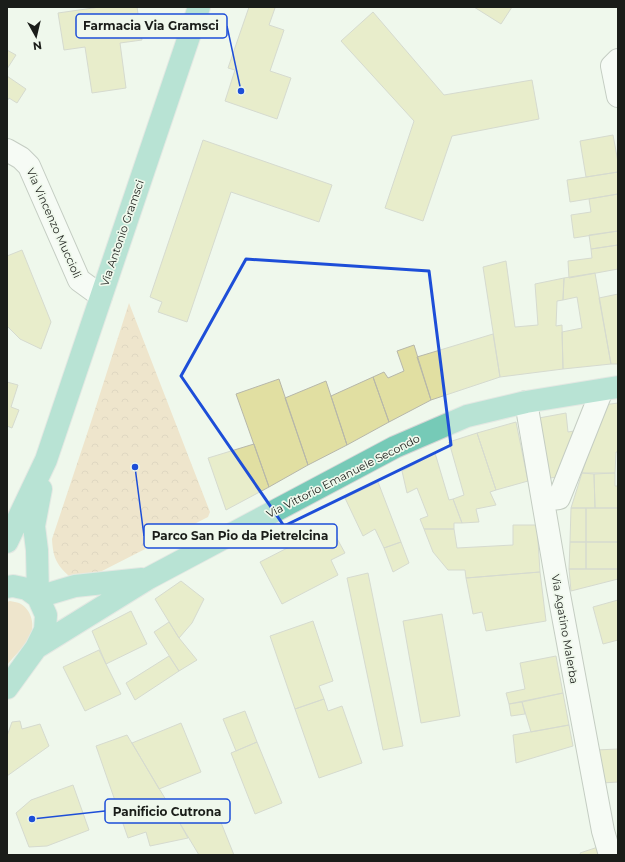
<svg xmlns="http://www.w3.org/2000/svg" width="625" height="862" font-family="Montserrat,sans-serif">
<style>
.green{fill:#eecea5}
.park{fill:url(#park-crowns)}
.building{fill:#e1dfa2;stroke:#b7b7aa}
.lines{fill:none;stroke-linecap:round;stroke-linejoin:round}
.minor-casing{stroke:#91998f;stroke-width:24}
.major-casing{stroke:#d6d6d6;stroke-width:24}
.minor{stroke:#fff;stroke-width:22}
.major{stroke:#76cab7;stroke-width:22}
.marked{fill:none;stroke:#1d4ed8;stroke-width:3;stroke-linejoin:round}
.labels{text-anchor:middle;stroke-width:3.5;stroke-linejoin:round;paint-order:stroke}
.street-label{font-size:11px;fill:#1a1d19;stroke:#eff8ec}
.leader{fill:none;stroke:#1d4ed8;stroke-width:1.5}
.callout-dot{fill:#1d4ed8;stroke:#eff8ec;stroke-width:1.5}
.callout{fill:#eff8ec;stroke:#1d4ed8;stroke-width:1.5}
.callout-label{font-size:12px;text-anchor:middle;font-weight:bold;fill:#1a1d19}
</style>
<defs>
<pattern id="park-crowns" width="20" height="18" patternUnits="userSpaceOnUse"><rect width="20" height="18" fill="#eecea5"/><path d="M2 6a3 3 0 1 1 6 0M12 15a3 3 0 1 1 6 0" fill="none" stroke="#ccb08d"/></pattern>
</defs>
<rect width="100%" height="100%" fill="#eff8ec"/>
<path class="green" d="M 10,601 C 13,602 17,602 19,603 C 32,609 36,627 29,638 C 23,648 14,656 7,665 L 7,602 Z"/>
<path class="park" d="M 129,303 L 210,512 L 208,517 L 100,572 L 69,576 C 56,564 53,557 52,539 L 91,422 Z"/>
<path class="building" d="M 100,7 L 137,7 L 142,40 L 120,43 L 126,88 L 92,93 L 85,47 L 64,50 L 58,13 Z
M 249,7 L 272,7 L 275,8 L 269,25 L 284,30 L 270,71 L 291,78 L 277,119 L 225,101 L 235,70 L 228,68 Z
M 474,7 L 512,7 L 501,24 Z
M 373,12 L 444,95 L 532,80 L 539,119 L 452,136 L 423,221 L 385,208 L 414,121 L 341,41 Z
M 7,50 L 16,55 L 7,69 Z
M 7,76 L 26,89 L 17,103 L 9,98 L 7,101 Z
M 613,135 L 618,162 L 618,172 L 586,177 L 580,141 Z
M 203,140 L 332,185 L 319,222 L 231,192 L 187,322 L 158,312 L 162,302 L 150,297 Z
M 618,172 L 618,194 L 570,202 L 567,180 Z
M 618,194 L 618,231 L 574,238 L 571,215 L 591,212 L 589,199 Z
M 618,231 L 618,245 L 591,249 L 589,235 Z
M 618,245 L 618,269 L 569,278 L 568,261 L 592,258 L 591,249 Z
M 22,250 L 51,322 L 41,349 L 20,339 L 7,326 L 7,256 Z
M 506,261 L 515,327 L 538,325 L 535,284 L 564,278 L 563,300 L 557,301 L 556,326 L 562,325 L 563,369 L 500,377 L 483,267 Z
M 595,273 L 611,364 L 563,369 L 562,332 L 582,328 L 577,297 L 563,300 L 564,278 Z
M 618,294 L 618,364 L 611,364 L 599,298 Z
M 493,334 L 500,377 L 431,400 L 417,357 Z
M 414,345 L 431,400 L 389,422 L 373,377 L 384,372 L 388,378 L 404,371 L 397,351 Z
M 373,377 L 389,422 L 347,445 L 331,396 Z
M 279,379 L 308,465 L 269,487 L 236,394 Z
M 326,381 L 347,445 L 308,465 L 285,398 Z
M 7,382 L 18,385 L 11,407 L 19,410 L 12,428 L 7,426 Z
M 618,403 L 618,452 L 616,452 L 615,473 L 582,473 L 603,405 Z
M 566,413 L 568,432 L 580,430 L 558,477 L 550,478 L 539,418 Z
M 516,422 L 528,481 L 496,490 L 477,433 Z
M 477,433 L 496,490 L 490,492 L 496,505 L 476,509 L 479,522 L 462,523 L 453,499 L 464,495 L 449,442 Z
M 254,444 L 269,487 L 226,510 L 208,458 Z
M 435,453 L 449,500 L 453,499 L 462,523 L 454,523 L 454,529 L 424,529 L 420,519 L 428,516 L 417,488 L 407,493 L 402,471 Z
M 582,473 L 594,474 L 595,508 L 571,508 Z
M 615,473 L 615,486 L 618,486 L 618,508 L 595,508 L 594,474 Z
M 378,482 L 401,542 L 384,548 L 375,529 L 363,536 L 345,498 Z
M 571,508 L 586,508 L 586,542 L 570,542 Z
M 586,508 L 618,508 L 618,542 L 586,542 Z
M 513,525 L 537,525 L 540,572 L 466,578 L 465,570 L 448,570 L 433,552 L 424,529 L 454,529 L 457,548 L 513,545 Z
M 330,526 L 345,553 L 331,560 L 338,575 L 282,604 L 260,562 Z
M 401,542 L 409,563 L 393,572 L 384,548 Z
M 570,542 L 586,542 L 586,569 L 569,569 Z
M 586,542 L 618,542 L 618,569 L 586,569 Z
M 569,569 L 618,569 L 618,579 L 571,591 Z
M 540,572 L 546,621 L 486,631 L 482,612 L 473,614 L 466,578 Z
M 368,573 L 403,746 L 383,750 L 347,578 Z
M 181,581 L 204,599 L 192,623 L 179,638 L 155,599 Z
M 618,600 L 618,640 L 603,644 L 593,607 Z
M 131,611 L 147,644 L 106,664 L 92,631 Z
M 442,614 L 460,716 L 421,723 L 403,621 Z
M 313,621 L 333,681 L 319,686 L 324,699 L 295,709 L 270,636 Z
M 169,622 L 179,638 L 197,660 L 179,671 L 154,632 Z
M 99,650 L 121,694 L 85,711 L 63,667 Z
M 169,656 L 179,671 L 135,700 L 126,683 Z
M 556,656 L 563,693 L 509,704 L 506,693 L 525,689 L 520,663 Z
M 563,693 L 569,725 L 531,732 L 522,702 Z
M 324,699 L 328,711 L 342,706 L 362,763 L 319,778 L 295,709 Z
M 522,702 L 525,714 L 511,716 L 509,704 Z
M 245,711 L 257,742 L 236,751 L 223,719 Z
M 20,721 L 22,729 L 40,724 L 49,746 L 7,776 L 7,736 L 12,722 Z
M 181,723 L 201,772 L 159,789 L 132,743 Z
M 569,725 L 573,746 L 516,763 L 513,735 Z
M 127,735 L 178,820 L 188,838 L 150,846 L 146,832 L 128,838 L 96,746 Z
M 257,742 L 282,803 L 255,814 L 231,753 Z
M 618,749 L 618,782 L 602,783 L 596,750 Z
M 73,785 L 89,830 L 47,846 L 29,847 L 16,813 L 31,800 Z
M 214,805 L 234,855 L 199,855 L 178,820 Z
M 598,847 L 600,855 L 581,855 L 580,853 Z"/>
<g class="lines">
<g class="minor-casing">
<path id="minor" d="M 618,60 L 612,66 L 618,96
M 7,150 L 21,158 L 29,166 L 79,280 L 101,296
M 526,402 L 558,589 L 603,831 L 610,855
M 543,500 L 559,498 L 602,390"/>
</g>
<g class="major-casing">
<path id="major" d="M 41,489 L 34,526 L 37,550 L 38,597 L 75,586 L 142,579
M 7,542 L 46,460 L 199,7
M 7,587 L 13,586 L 27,589 L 38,597 L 46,615 L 45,630 L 36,648 L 7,688
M 36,648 L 149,578 L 395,447 L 467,416 L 526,402 L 618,387"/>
</g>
<use href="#minor" class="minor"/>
<use href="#major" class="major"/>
</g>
<path d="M0 0H625V862H0ZM 246,259 L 429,271 L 451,445 L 284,526 L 181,376 Z" fill="#eff8ec" fill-opacity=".55" fill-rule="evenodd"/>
<path class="marked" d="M 246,259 L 429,271 L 451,445 L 284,526 L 181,376 Z"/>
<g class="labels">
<g class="street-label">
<text transform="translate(54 223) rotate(66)" y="4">Via Vincenzo Muccioli</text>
<text transform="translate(122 233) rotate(-71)" y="4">Via Antonio Gramsci</text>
<text transform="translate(343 476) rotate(-27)" y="4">Via Vittorio Emanuele Secondo</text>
<text transform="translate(565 629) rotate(80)" y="4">Via Agatino Malerba</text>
</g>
</g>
<path class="leader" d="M241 91L227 26M135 467L144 536M32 819L105 811"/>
<g class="callout-dot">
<circle cx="241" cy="91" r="4"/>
<circle cx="135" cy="467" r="4"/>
<circle cx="32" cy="819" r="4"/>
</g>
<g class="callout">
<rect x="76" y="14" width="151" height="24" rx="4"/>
<rect x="144" y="524" width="193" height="24" rx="4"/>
<rect x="105" y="799" width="125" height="24" rx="4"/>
</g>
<g class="callout-label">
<text x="151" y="30">Farmacia Via Gramsci</text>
<text x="240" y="540">Parco San Pio da Pietrelcina</text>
<text x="167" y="816">Panificio Cutrona</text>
</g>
<rect width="625" height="862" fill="none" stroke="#1a1d19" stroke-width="16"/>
<g transform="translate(36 36) rotate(172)" stroke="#eff8ec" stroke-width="3" paint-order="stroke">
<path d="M0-3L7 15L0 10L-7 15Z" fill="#1a1d19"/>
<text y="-6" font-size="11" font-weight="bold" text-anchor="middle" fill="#1a1d19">N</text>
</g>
</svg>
